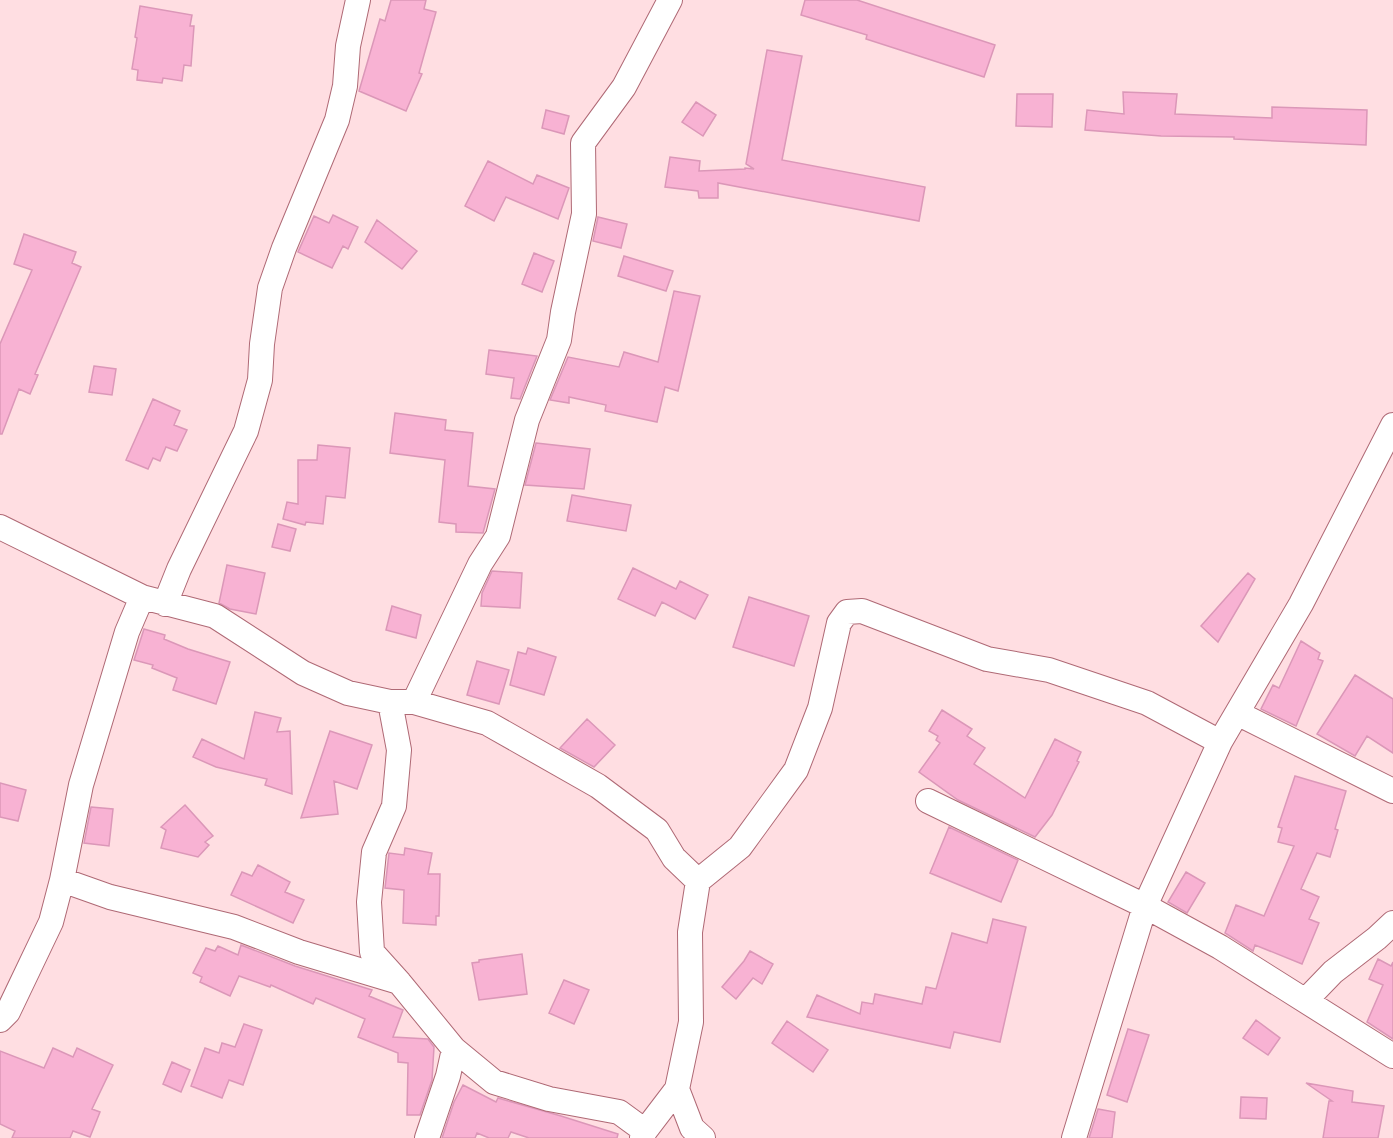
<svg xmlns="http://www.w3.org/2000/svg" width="1393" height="1138" font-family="'Fira Sans Condensed',sans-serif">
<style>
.building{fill:#f8b2d3;stroke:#db97b8;stroke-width:1.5}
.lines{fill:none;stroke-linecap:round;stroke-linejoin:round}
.minor-casing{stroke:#af6975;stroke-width:26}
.minor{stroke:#fff;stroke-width:24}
</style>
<rect width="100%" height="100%" fill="#ffdee2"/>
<path class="building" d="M 391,0 L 426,0 L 424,9 L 436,12 L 419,73 L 422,74 L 406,111 L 359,91 L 380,19 L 385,21 Z
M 805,0 L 857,0 L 995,45 L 984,77 L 866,39 L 867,35 L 801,15 Z
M 140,6 L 192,15 L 190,26 L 194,26 L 191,66 L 184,65 L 182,81 L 163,78 L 162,83 L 137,80 L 138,70 L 132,69 L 137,38 L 135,37 Z
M 767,50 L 802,56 L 782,160 L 925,187 L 919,221 L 718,183 L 718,198 L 699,198 L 698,191 L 665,187 L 670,157 L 700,161 L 699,171 L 745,169 L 745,168 L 754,169 L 746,164 Z
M 1123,92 L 1177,94 L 1175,114 L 1272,118 L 1272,107 L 1367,110 L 1366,145 L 1234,139 L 1234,137 L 1161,136 L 1085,130 L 1087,110 L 1124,114 Z
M 1017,94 L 1053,94 L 1052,127 L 1016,126 Z
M 696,102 L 716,115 L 703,136 L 682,122 Z
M 546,110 L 569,116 L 564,134 L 542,128 Z
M 488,161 L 533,184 L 537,175 L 569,188 L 558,219 L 506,197 L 494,221 L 465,206 Z
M 333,215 L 358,227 L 348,249 L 343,246 L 332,268 L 298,252 L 314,216 L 329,223 Z
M 598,217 L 627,224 L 621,248 L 593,241 Z
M 377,220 L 417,251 L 402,269 L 365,242 Z
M 24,234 L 76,252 L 72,263 L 81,267 L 35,374 L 38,375 L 30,394 L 19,389 L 2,434 L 0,434 L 0,344 L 32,270 L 14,264 Z
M 534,253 L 554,261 L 542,292 L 522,284 Z
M 624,256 L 673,271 L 666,291 L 618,276 Z
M 674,291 L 700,296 L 678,391 L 665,387 L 657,422 L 605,411 L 606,405 L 569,397 L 569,403 L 550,400 L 568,357 L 619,367 L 624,352 L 658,362 Z
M 489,350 L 537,356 L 520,399 L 511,398 L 514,378 L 486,374 Z
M 94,366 L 116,369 L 112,395 L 89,392 Z
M 153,399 L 180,411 L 174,425 L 187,430 L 177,451 L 166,447 L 160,461 L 153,458 L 148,469 L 126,460 Z
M 395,413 L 446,420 L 445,430 L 473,433 L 468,486 L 495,489 L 483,533 L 456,532 L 456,524 L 439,522 L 445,460 L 390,453 Z
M 536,443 L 590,449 L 584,489 L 525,485 Z
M 318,445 L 350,448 L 345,498 L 326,496 L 323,524 L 306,522 L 305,525 L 283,519 L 287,502 L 298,504 L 298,460 L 317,460 Z
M 572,495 L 631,505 L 626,531 L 567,521 Z
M 278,524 L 296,529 L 290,551 L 272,547 Z
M 227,565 L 265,573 L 256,614 L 230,609 L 219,603 Z
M 633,568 L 676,589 L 680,581 L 708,595 L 695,619 L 662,602 L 655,616 L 618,599 Z
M 492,571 L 522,573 L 520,608 L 481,606 L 482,593 Z
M 1248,573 L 1255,579 L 1218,642 L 1201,626 Z
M 749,597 L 809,616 L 794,666 L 733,647 Z
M 392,606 L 421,615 L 416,638 L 386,630 Z
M 144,629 L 165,635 L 164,639 L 188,649 L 230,662 L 216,704 L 173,690 L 177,678 L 152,668 L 153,665 L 134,660 Z
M 1301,641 L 1320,653 L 1318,659 L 1323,661 L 1296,726 L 1261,709 L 1273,685 L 1279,688 Z
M 528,648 L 556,657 L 544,695 L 510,685 L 518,652 L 526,654 Z
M 477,661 L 509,670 L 499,704 L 467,695 Z
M 1355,675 L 1393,699 L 1393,753 L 1367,736 L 1355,756 L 1317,734 Z
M 942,710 L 972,729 L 967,736 L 985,748 L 974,764 L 1025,798 L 1055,739 L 1081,752 L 1077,761 L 1079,762 L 1052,815 L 1035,837 L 958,800 L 919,772 L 940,743 L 936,740 L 938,736 L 929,731 Z
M 255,712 L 281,718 L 277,732 L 290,731 L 292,794 L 265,785 L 267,779 L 216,767 L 193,757 L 202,739 L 244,759 Z
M 587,719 L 615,745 L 594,767 L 560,748 Z
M 330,731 L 372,745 L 357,789 L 334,781 L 338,814 L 301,818 Z
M 1295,776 L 1346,791 L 1335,829 L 1338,830 L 1330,857 L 1317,853 L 1301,889 L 1319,897 L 1309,919 L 1319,923 L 1302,964 L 1255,945 L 1253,951 L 1225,933 L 1236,905 L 1264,916 L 1294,846 L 1278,842 L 1282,828 L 1278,827 Z
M 0,783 L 26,790 L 18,821 L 0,817 Z
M 185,805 L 213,836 L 205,842 L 209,845 L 198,857 L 161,848 L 166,830 L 161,827 Z
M 91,807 L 113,809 L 109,846 L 84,843 Z
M 949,827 L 1018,860 L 1001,902 L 930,873 Z
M 405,848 L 432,853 L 428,874 L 440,874 L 439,916 L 436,916 L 436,925 L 403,923 L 404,890 L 385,888 L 389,853 L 404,855 Z
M 258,865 L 290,882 L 285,892 L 304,900 L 293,923 L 231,895 L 242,872 L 252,876 Z
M 1186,872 L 1205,883 L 1187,913 L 1168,902 Z
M 993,919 L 1026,927 L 1000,1042 L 954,1032 L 950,1048 L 807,1017 L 817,995 L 860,1014 L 862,1002 L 873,1004 L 875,994 L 922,1004 L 926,987 L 936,989 L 952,933 L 987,943 Z
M 241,945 L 295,966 L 372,990 L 369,996 L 403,1010 L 393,1037 L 428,1039 L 434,1047 L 432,1080 L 420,1115 L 407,1115 L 408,1063 L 398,1062 L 398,1053 L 358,1037 L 365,1019 L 316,998 L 313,1004 L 271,985 L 270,987 L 239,976 L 230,996 L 200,982 L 202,977 L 193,973 L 206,948 L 215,951 L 218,946 L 238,955 Z
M 750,951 L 773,964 L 762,984 L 753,978 L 736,999 L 722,987 L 744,961 Z
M 522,954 L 527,994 L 479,1000 L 472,963 L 479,962 L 479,960 Z
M 1378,959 L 1391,966 L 1393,962 L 1393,1039 L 1367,1022 L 1383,985 L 1369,979 Z
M 564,980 L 589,990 L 574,1024 L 549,1013 Z
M 1256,1020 L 1280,1038 L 1268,1055 L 1243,1038 Z
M 787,1021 L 828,1050 L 813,1072 L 772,1043 Z
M 244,1024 L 262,1030 L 243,1085 L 229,1080 L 222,1098 L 191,1086 L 205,1048 L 219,1053 L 222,1043 L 235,1047 Z
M 1128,1029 L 1149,1035 L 1127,1102 L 1107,1095 Z
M 53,1048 L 73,1057 L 77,1048 L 113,1065 L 92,1109 L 100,1112 L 90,1137 L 73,1131 L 70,1138 L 12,1138 L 15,1131 L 0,1124 L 0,1051 L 44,1068 Z
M 172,1062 L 190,1070 L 181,1092 L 163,1084 Z
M 1306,1083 L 1353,1091 L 1352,1102 L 1384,1106 L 1378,1138 L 1323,1138 L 1329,1101 L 1332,1101 Z
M 463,1085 L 496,1102 L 498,1098 L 561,1116 L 618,1134 L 617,1138 L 529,1138 L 511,1132 L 508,1138 L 489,1138 L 477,1133 L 475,1138 L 442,1138 L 454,1102 Z
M 1241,1097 L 1267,1098 L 1266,1119 L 1240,1118 Z
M 1098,1109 L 1115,1112 L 1112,1138 L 1089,1138 Z"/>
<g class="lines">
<g class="minor-casing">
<path id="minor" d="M 0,527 L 142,597 L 215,616 L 303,673 L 348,693 L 390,702 L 414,702 L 487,723 L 598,786 L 657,830 L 674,858 L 698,881 L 690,932 L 691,1022 L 677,1089 L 692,1128 L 703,1138
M 165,604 L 179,569 L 246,431 L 260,380 L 262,344 L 270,288 L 284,248 L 337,120 L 345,86 L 348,46 L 358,0
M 390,702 L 399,750 L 394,806 L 374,852 L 369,902 L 372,952 L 399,982 L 454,1049 L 494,1082 L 549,1099 L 619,1112 L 645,1131
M 414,702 L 480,564 L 498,536 L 527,420 L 559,340 L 563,312 L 584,214 L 583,143 L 624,87 L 670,0
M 1237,713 L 1393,791
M 928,801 L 1145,906 L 1220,947 L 1393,1056
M 62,880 L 110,897 L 234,927 L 299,952 L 399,982
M 698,881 L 740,847 L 796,770 L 820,708 L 839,623 L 847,612 L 862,611 L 987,659 L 1049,670 L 1147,703 L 1220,742
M 1306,1000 L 1333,972 L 1377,938 L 1393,923
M 0,1020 L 8,1012 L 51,922 L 62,880 L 81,785 L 127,632 L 142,597
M 427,1138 L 448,1076 L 454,1049
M 642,1138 L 645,1131 L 677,1089
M 1074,1138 L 1145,906 L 1220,742 L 1301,604 L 1393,425"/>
</g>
<use href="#minor" class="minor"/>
</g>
</svg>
